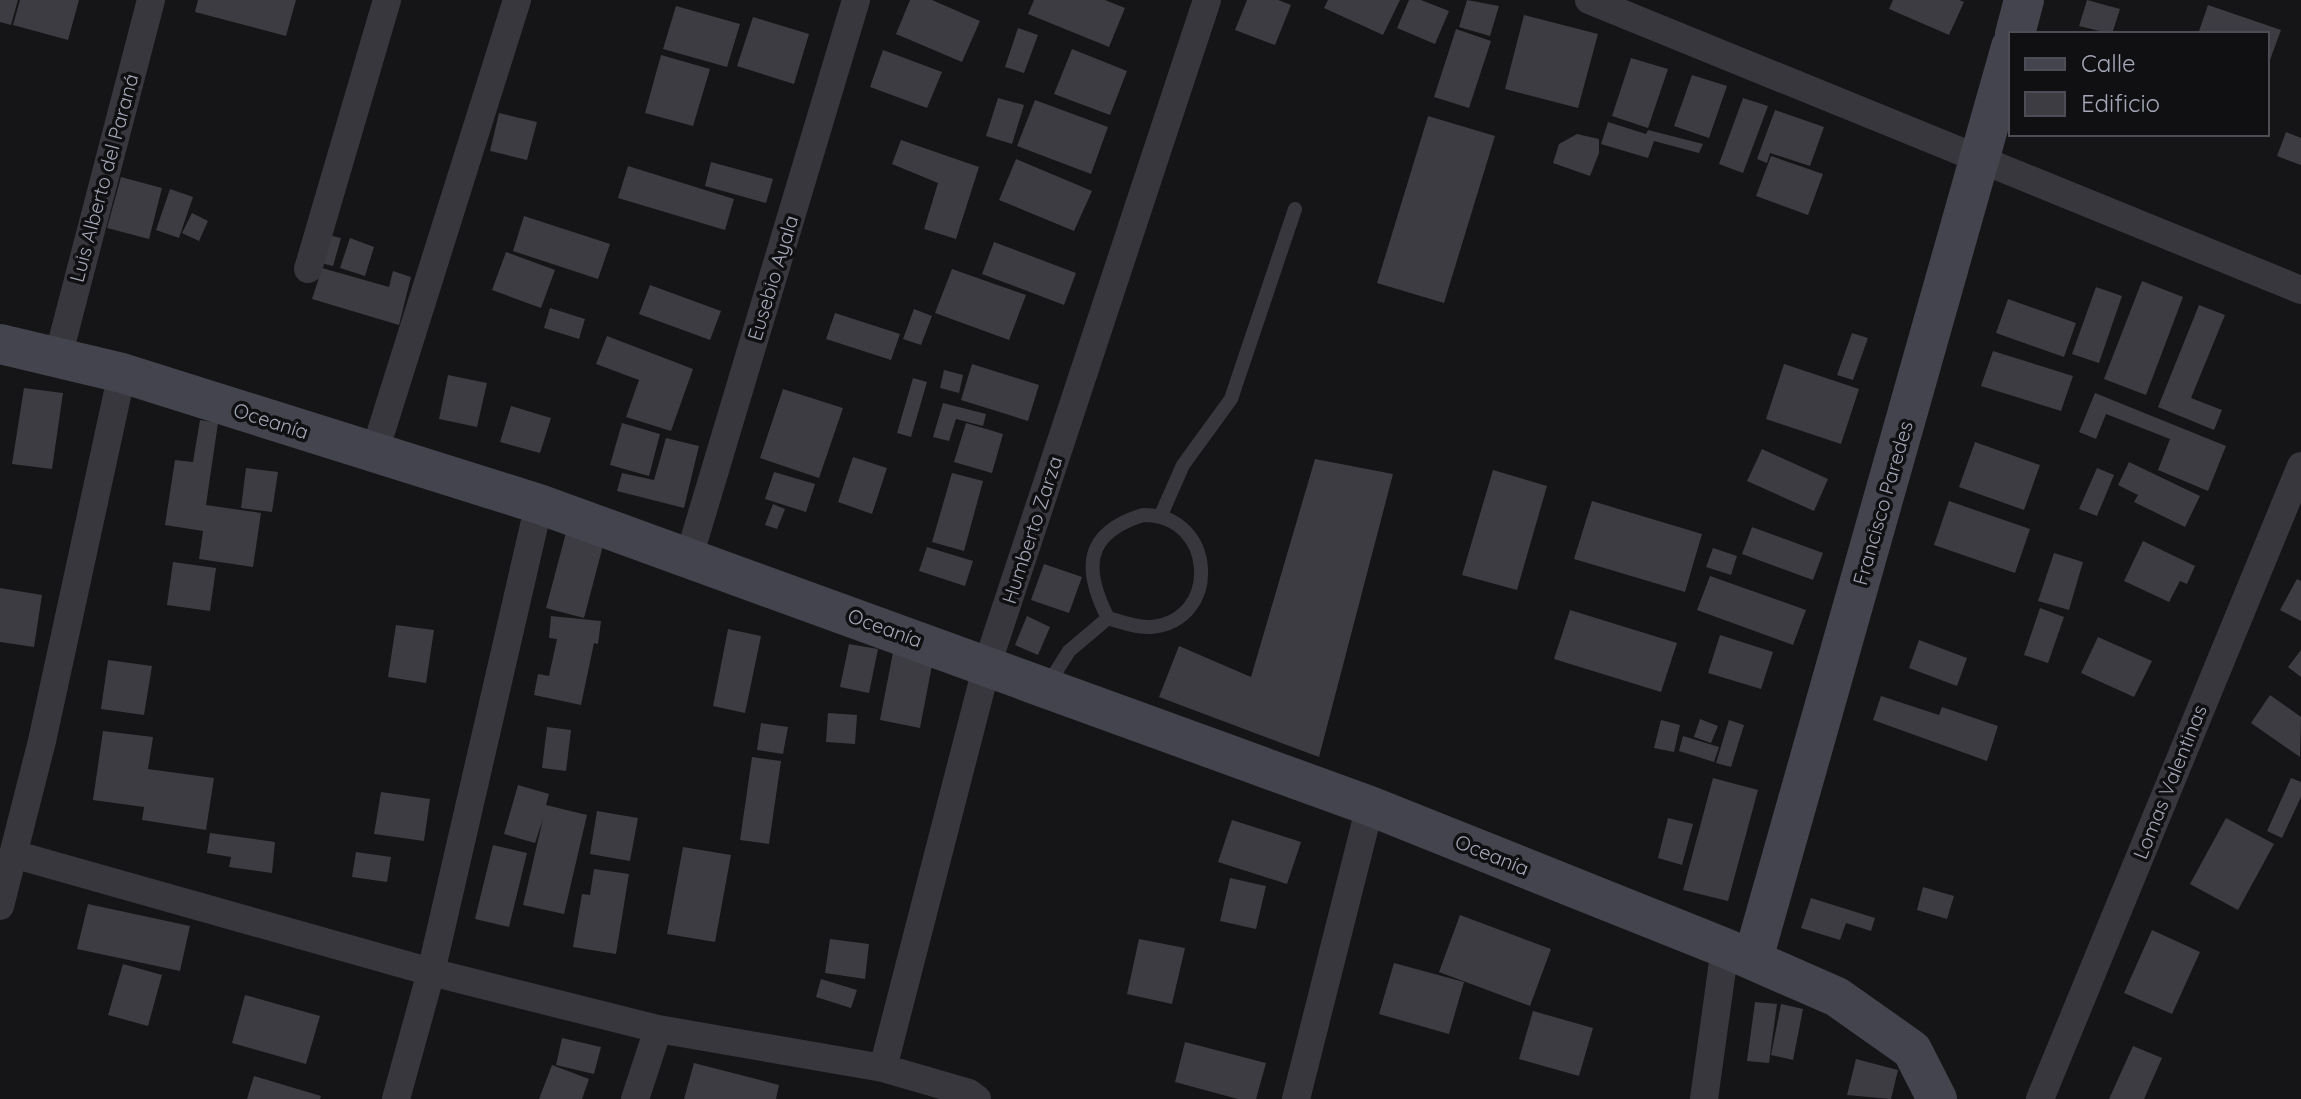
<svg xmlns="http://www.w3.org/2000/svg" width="2301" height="1099" font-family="Quicksand,sans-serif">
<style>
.building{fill:#3c3c42}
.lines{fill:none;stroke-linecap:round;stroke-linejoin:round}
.lane{stroke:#38373e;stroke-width:14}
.street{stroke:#38373e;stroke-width:28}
.secondary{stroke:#43444d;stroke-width:40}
.labels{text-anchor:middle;stroke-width:7;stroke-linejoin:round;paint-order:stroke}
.street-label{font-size:20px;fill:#a5a8b9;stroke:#101012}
</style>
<rect width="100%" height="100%" fill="#151517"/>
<path class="building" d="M 0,0 L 18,0 L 11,25 L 0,22 Z
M 20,0 L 79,0 L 68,40 L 13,25 Z
M 198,0 L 296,0 L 286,36 L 195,12 Z
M 910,0 L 932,0 L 980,21 L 962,62 L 896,34 Z
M 1034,0 L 1105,0 L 1125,8 L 1109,47 L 1028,14 Z
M 1247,0 L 1278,0 L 1291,5 L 1275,45 L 1235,30 Z
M 1328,0 L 1400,0 L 1383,35 L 1324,8 Z
M 1409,0 L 1421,0 L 1449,11 L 1435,44 L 1397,28 Z
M 1467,0 L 1499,6 L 1490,36 L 1459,27 Z
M 1893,0 L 1959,0 L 1964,2 L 1949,35 L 1889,9 Z
M 2087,0 L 2120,9 L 2112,34 L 2079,26 Z
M 2208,5 L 2281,30 L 2267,68 L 2267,34 L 2198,34 Z
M 676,6 L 740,24 L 727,67 L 663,49 Z
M 1524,15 L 1598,34 L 1578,108 L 1505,89 Z
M 753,17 L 809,34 L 794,84 L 737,66 Z
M 1018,28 L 1038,35 L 1024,73 L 1005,67 Z
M 1456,29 L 1491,41 L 1469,108 L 1434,97 Z
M 1072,49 L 1127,71 L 1110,115 L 1054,94 Z
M 883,50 L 942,72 L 927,108 L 870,87 Z
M 661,55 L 710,69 L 693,126 L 645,113 Z
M 1631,58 L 1668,69 L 1648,128 L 1612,116 Z
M 1692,75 L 1727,86 L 1709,138 L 1674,126 Z
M 998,98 L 1024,105 L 1012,144 L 986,136 Z
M 1743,98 L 1768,106 L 1743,173 L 1719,164 Z
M 1035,100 L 1108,127 L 1091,174 L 1017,146 Z
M 1775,110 L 1824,127 L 1810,166 L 1770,153 L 1767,163 L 1757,159 Z
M 499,113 L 537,122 L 527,160 L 490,151 Z
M 1428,116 L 1495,136 L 1444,303 L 1377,283 Z
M 1608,122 L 1646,134 L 1648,130 L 1703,144 L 1699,153 L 1654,141 L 1648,158 L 1601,144 Z
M 2286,132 L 2301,138 L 2301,165 L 2277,156 Z
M 1577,134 L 1599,139 L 1599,153 L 1590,176 L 1553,163 L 1559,144 Z
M 901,140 L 979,167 L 956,239 L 924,229 L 938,183 L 892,164 Z
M 1771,156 L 1823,174 L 1808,215 L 1756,196 Z
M 1016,159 L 1092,191 L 1074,231 L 999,200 Z
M 711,162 L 773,179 L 766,203 L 705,186 Z
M 628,166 L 734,199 L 725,230 L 618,198 Z
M 121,177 L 162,188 L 149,239 L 107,228 Z
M 170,189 L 193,197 L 179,238 L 156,230 Z
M 192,213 L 208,221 L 199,241 L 182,233 Z
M 524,216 L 610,244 L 598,279 L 513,251 Z
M 323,234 L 341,238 L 333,266 L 317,262 Z
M 350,238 L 374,247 L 365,276 L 340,268 Z
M 994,242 L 1076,273 L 1064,305 L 982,274 Z
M 506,252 L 555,270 L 541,308 L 492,290 Z
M 322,268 L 389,287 L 393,271 L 411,277 L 399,325 L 312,299 Z
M 952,269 L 1026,295 L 1009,340 L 935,313 Z
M 2142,281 L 2183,297 L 2146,395 L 2104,379 Z
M 650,285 L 721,311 L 710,340 L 639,314 Z
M 2096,287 L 2122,296 L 2099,363 L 2072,354 Z
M 2008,299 L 2076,323 L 2064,357 L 1996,333 Z
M 2199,305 L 2225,315 L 2191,398 L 2222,410 L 2214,430 L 2158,407 Z
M 550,308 L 585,319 L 579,339 L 544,328 Z
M 914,309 L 932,316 L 921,345 L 903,339 Z
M 835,313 L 900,334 L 891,360 L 826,339 Z
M 1852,333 L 1868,338 L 1853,380 L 1837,375 Z
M 607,336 L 693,369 L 671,431 L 626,417 L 639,380 L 596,364 Z
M 1993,351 L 2073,376 L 2061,411 L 1981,386 Z
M 972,364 L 1039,385 L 1028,421 L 961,400 Z
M 1784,364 L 1859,389 L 1841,444 L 1766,419 Z
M 944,370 L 963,375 L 959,393 L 940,388 Z
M 448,375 L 487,383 L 477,427 L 439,419 Z
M 913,378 L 927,382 L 911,437 L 897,433 Z
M 24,388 L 63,393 L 52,469 L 12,464 Z
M 783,389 L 843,408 L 819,478 L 760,458 Z
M 2095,393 L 2226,446 L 2208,491 L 2158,470 L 2170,439 L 2106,414 L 2096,439 L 2079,432 Z
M 943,403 L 986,414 L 983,426 L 956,419 L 949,441 L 933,437 Z
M 511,406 L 551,418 L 540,453 L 500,442 Z
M 200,420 L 218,423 L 206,505 L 261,513 L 253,567 L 199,559 L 203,531 L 165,525 L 175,460 L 193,462 Z
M 622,423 L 660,434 L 649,476 L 610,465 Z
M 966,423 L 1003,434 L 992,473 L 954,462 Z
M 666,438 L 699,446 L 684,508 L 617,491 L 622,473 L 654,480 Z
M 1975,442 L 2040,465 L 2024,510 L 1959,487 Z
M 1762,449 L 1828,479 L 1814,511 L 1747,481 Z
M 853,457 L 887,468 L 872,514 L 838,502 Z
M 1315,459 L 1393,474 L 1319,757 L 1159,697 L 1179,646 L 1251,677 Z
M 2129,462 L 2200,496 L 2185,527 L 2134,502 L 2138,495 L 2118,485 Z
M 246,468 L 278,472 L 272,512 L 241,508 Z
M 2097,468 L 2114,475 L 2097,516 L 2079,509 Z
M 1493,470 L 1547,486 L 1517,590 L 1462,575 Z
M 774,472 L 815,484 L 806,512 L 765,499 Z
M 952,473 L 983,481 L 964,551 L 932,542 Z
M 1592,501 L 1702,534 L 1685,592 L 1574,559 Z
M 1949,501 L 2030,529 L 2015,573 L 1934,545 Z
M 773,504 L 785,509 L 777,529 L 765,525 Z
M 1752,527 L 1823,553 L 1813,580 L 1742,554 Z
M 567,529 L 605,538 L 584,618 L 546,608 Z
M 2143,541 L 2195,566 L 2187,584 L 2180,581 L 2169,602 L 2124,581 Z
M 927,547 L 973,561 L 965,586 L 919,571 Z
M 1713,548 L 1737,556 L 1731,575 L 1706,567 Z
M 2054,553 L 2083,562 L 2069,610 L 2038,601 Z
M 173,562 L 216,568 L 210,611 L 167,605 Z
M 1044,564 L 1082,577 L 1069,613 L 1031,600 Z
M 1710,576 L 1806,610 L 1793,645 L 1697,610 Z
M 2297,579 L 2301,581 L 2301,621 L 2280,610 Z
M 0,588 L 42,595 L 34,647 L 0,642 Z
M 2040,608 L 2064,617 L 2048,663 L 2024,655 Z
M 1570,610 L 1677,643 L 1661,692 L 1554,659 Z
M 551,616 L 601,621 L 598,644 L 594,643 L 581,705 L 534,695 L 538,674 L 549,676 L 557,639 L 549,638 Z
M 1027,616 L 1050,627 L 1038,655 L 1015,645 Z
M 396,625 L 434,630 L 426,683 L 388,677 Z
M 728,629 L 761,636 L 745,713 L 713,706 Z
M 1720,635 L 1773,652 L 1761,689 L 1708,673 Z
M 2098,637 L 2152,661 L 2134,697 L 2081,673 Z
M 1919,640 L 1967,658 L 1957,686 L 1909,668 Z
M 849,644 L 878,649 L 869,693 L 840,687 Z
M 2301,650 L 2301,677 L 2288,667 Z
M 893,652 L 933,660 L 920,728 L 880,720 Z
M 108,660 L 152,666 L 144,715 L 101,709 Z
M 2270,695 L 2301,717 L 2300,757 L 2251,723 Z
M 1881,696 L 1939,715 L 1942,707 L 1998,726 L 1987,761 L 1873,720 Z
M 828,713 L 857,715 L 855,744 L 826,742 Z
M 1700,719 L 1718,726 L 1711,743 L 1694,737 Z
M 1661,720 L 1680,725 L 1674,752 L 1654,748 Z
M 1729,720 L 1744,725 L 1731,767 L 1716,763 Z
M 761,723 L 788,727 L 783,754 L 757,750 Z
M 547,727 L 571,730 L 566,771 L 542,768 Z
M 103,731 L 153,737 L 148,769 L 214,778 L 206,830 L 142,820 L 144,807 L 93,800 Z
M 1683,736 L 1719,747 L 1714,762 L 1679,751 Z
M 752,757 L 781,761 L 769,844 L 740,840 Z
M 1713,778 L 1758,790 L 1728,901 L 1683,890 Z
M 2291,778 L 2301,782 L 2301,797 L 2282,838 L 2267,831 Z
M 518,785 L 549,794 L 546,805 L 587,815 L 564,914 L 523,905 L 543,819 L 535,843 L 504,834 Z
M 381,792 L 430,799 L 424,841 L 374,834 Z
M 597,811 L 638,818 L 630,861 L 590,854 Z
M 1668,818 L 1693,824 L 1682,865 L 1658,858 Z
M 2226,818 L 2274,844 L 2238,910 L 2190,884 Z
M 1232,820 L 1301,842 L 1287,884 L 1218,862 Z
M 210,833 L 275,842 L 272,873 L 229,867 L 231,857 L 207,853 Z
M 493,845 L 527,853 L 509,927 L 475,919 Z
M 683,847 L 731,855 L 715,942 L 667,934 Z
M 356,852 L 391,857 L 387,882 L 352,877 Z
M 594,869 L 629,874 L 616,954 L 573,947 L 582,894 L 590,895 Z
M 1230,878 L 1266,886 L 1256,929 L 1220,921 Z
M 1923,887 L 1954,896 L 1947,919 L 1917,910 Z
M 1811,898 L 1875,918 L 1871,931 L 1846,923 L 1840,940 L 1801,928 Z
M 88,904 L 190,926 L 180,971 L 77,949 Z
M 1460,915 L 1551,949 L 1530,1006 L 1439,972 Z
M 2152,930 L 2200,952 L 2172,1014 L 2124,993 Z
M 830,939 L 869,944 L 865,979 L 825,973 Z
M 1139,939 L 1185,948 L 1172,1004 L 1127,994 Z
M 1394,963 L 1464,982 L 1449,1034 L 1379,1014 Z
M 123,964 L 162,975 L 148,1026 L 108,1015 Z
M 821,979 L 857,990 L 851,1008 L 816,997 Z
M 245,995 L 320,1016 L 306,1064 L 232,1043 Z
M 1755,1002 L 1777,1004 L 1769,1063 L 1747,1061 Z
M 1781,1004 L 1803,1009 L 1793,1060 L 1771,1055 Z
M 1533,1011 L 1593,1028 L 1579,1076 L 1519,1059 Z
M 562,1038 L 601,1047 L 594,1074 L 556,1065 Z
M 1185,1042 L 1266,1063 L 1256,1099 L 1238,1099 L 1175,1082 Z
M 2133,1046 L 2162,1058 L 2144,1099 L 2109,1099 Z
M 1856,1059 L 1898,1070 L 1891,1099 L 1847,1095 Z
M 694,1063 L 779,1085 L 776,1099 L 684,1099 Z
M 552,1065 L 589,1079 L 582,1099 L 539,1099 Z
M 254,1076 L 321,1096 L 320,1099 L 247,1099 Z"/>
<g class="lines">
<path class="lane" d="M 1143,515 C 1216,514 1222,621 1151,627 C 1137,628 1121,622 1108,618 C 1083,569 1084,533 1143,515 Z
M 1161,515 L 1183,465 L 1231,399 L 1295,209
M 1047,686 L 1069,651 L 1108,618"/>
<path class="street" d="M 1589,0 L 2301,290
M 308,269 L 387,0
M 58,357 L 151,0
M 374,454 L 517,0
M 689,557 L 856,0
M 13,854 L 431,972 L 658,1029 L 883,1068 L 969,1093 L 977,1099
M 0,906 L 42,741 L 122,373
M 883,1068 L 987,665 L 1207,0
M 396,1099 L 431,972 L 539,504
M 635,1099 L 658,1029
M 1296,1099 L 1370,806
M 1704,1099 L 1725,948
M 2040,1099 L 2301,466"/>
<path class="secondary" d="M 2015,34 L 2024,0
M 0,344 L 122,373 L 539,504 L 1370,806 L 1725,948 L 1837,997 L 1912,1050 L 1937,1099
M 1753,959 L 2011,47"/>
</g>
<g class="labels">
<g class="street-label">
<text transform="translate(104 178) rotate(-75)" y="7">Luis Alberto del Paraná</text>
<text transform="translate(773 278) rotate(-73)" y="7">Eusebio Ayala</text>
<text transform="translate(271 421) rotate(18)" y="7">Oceanía</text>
<text transform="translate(1883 503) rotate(-74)" y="7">Francisco Paredes</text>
<text transform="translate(1032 530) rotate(-72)" y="7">Humberto Zarza</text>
<text transform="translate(885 628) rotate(20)" y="7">Oceanía</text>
<text transform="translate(2170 782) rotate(-68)" y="7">Lomas Valentinas</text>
<text transform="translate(1492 855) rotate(22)" y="7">Oceanía</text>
</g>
</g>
<rect x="2009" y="32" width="260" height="104" fill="#101012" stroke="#4c4d55" stroke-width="2"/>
<rect x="2025" y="58" width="40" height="12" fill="#43444d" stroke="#4c4d55" stroke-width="2"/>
<text x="2081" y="72" font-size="24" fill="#a5a8b9">Calle</text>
<rect x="2025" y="92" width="40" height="24" fill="#3c3c42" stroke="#4c4d55" stroke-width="2"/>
<text x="2081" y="112" font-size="24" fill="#a5a8b9">Edificio</text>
</svg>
